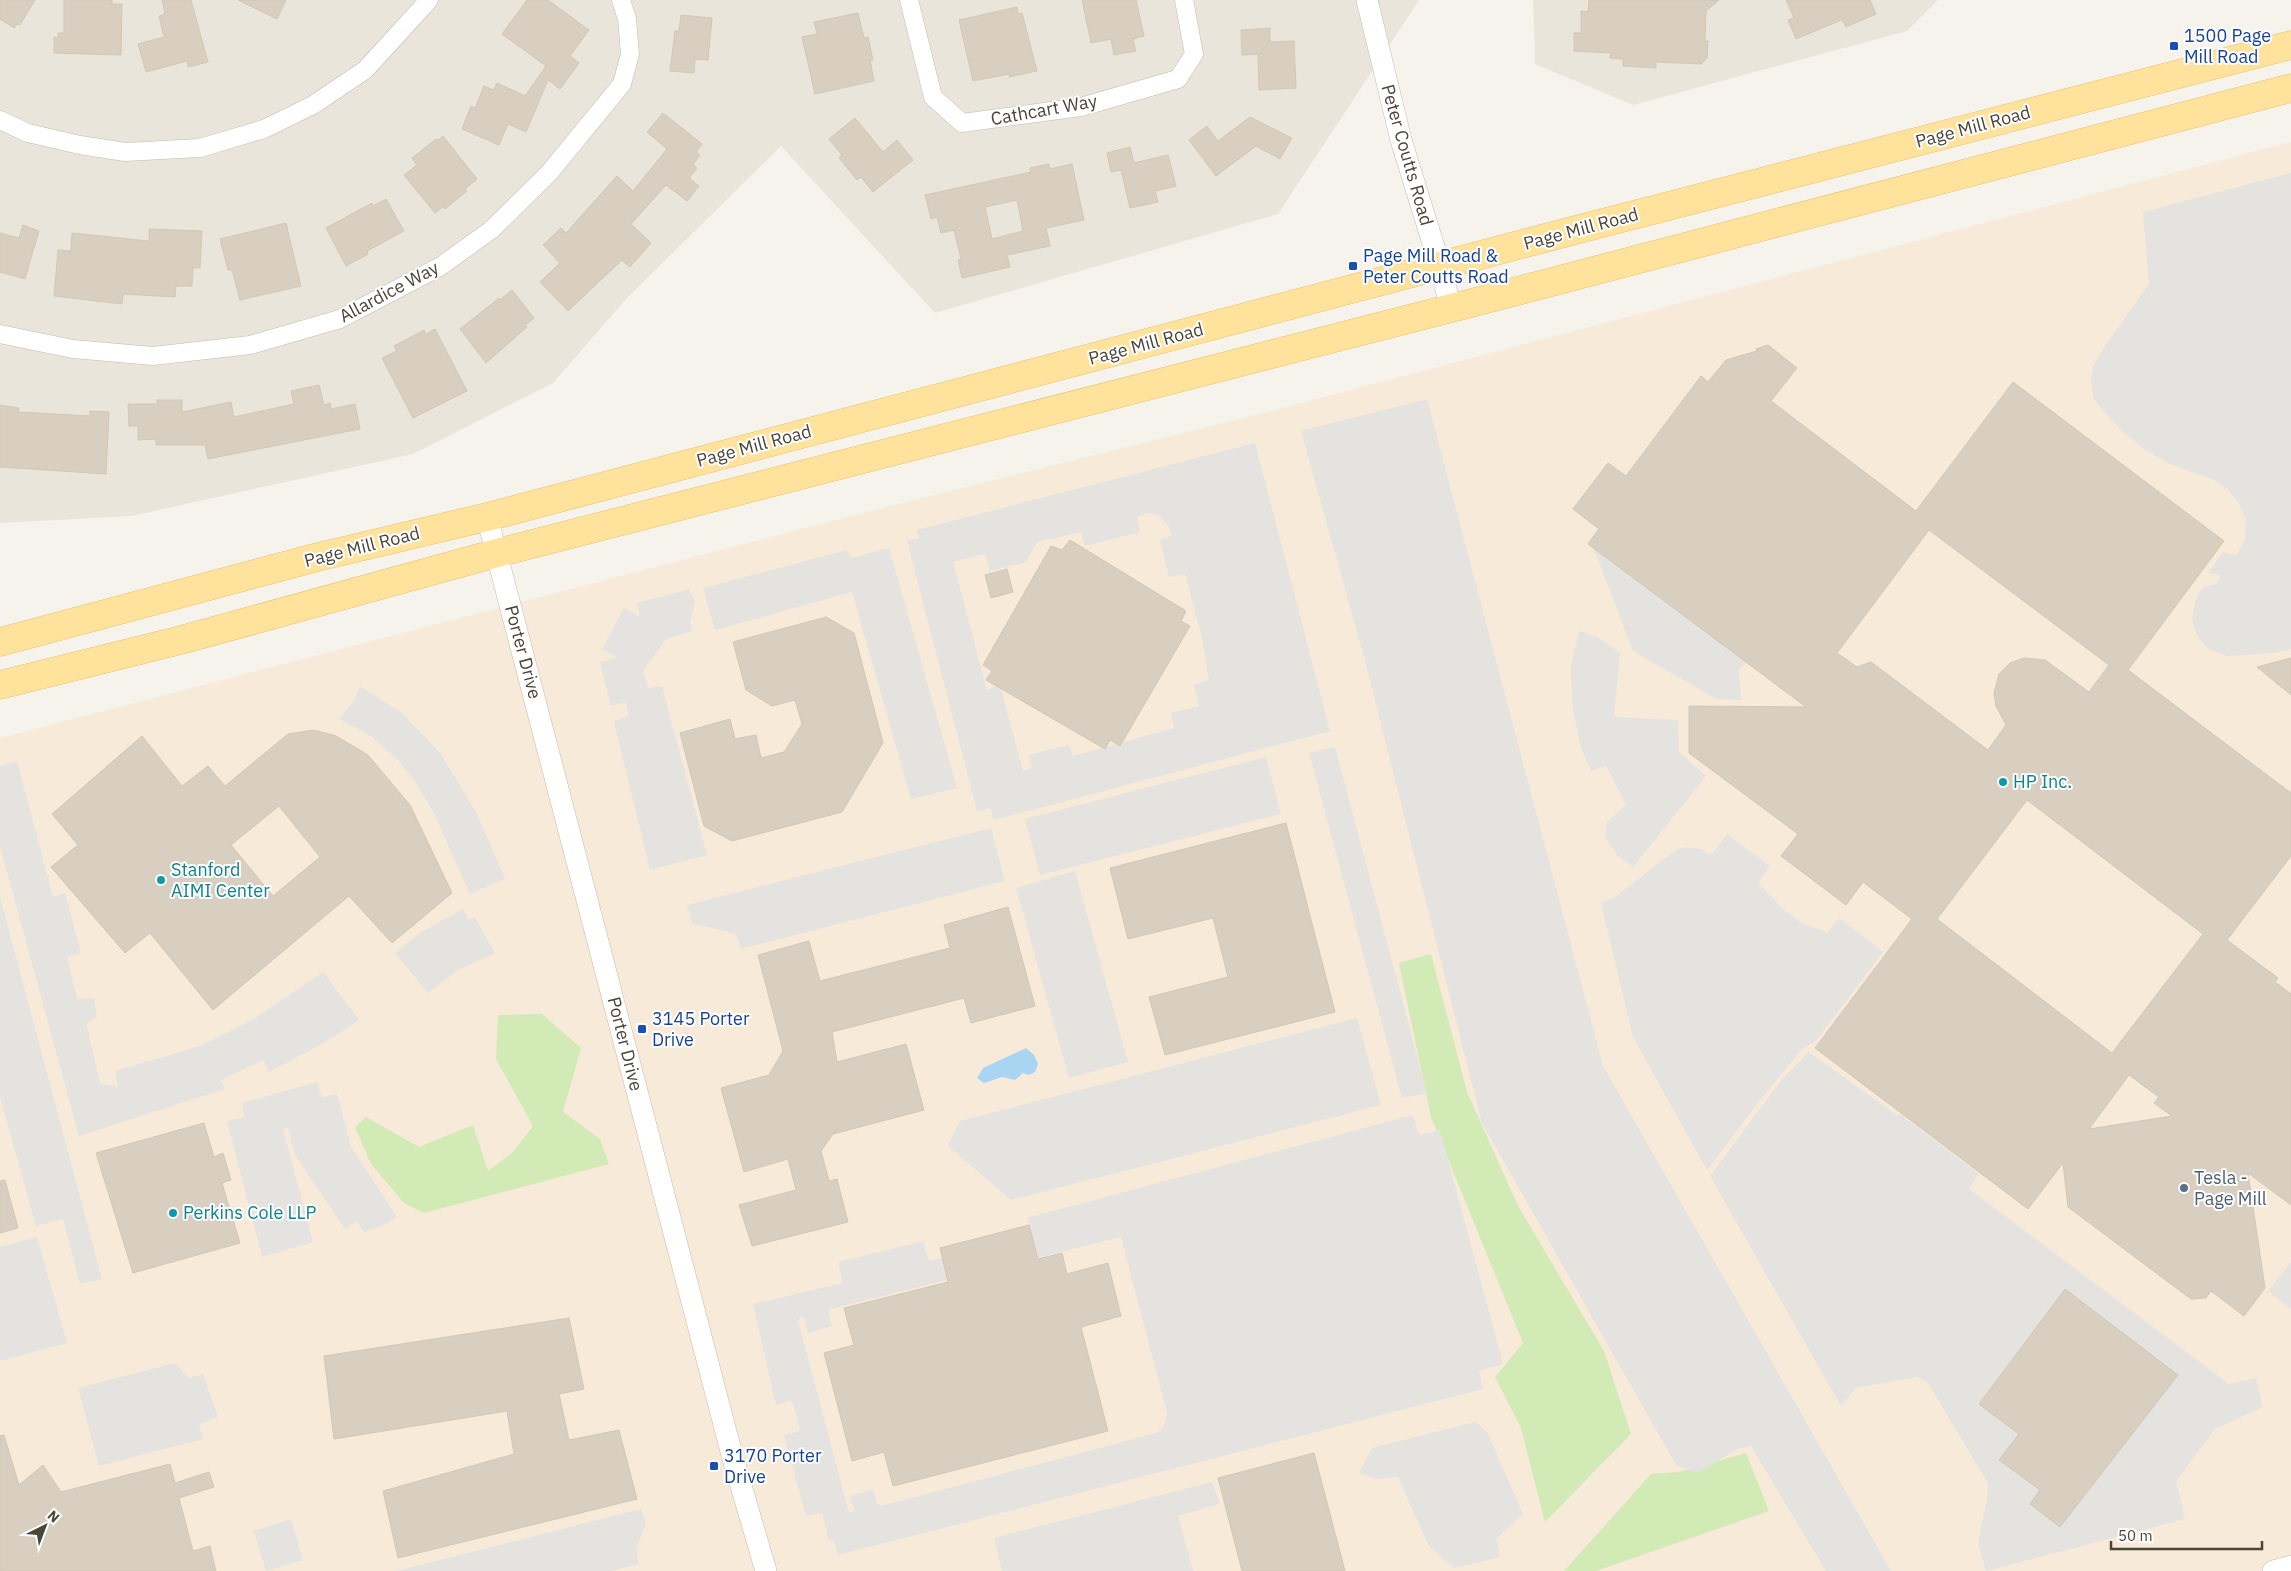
<svg xmlns="http://www.w3.org/2000/svg" width="2291" height="1571" font-family="'IBM Plex Sans',sans-serif">
<style>
.residential{fill:#eae5da}
.commercial{fill:#f7ead8}
.green{fill:#d2eab5}
.parking{fill:#e5e3e0;fill-rule:evenodd}
.water{fill:#a9d4f2}
.building{fill:#d8cfc1;stroke:#d3c7b4;fill-rule:evenodd}
.lines{fill:none;stroke-linecap:round;stroke-linejoin:round}
.minor-casing{stroke:#c2bbae;stroke-width:19}
.tertiary-casing{stroke:#c2bbae;stroke-width:22}
.primary-casing{stroke:#e6c16a;stroke-width:29}
.minor{stroke:#fff;stroke-width:18}
.tertiary{stroke:#fff;stroke-width:21}
.primary{stroke:#ffe39c;stroke-width:28}
.transit-dot{fill:#1a4fb4;stroke:#fff;stroke-width:2}
.culture-dot{fill:#0f9aa8;stroke:#fff;stroke-width:2}
.service-dot{fill:#5c6f8a;stroke:#fff;stroke-width:2}
.labels{text-anchor:middle;stroke-width:4;stroke-linejoin:round;paint-order:stroke}
.transit-label{font-size:18px;fill:#164399;stroke:#fff;text-anchor:start}
.street-label{font-size:18px;fill:#4b4439;stroke:#fff}
.culture-label{font-size:18px;fill:#0d838f;stroke:#fff;text-anchor:start}
.service-label{font-size:18px;fill:#4e5e75;stroke:#fff;text-anchor:start}
</style>
<rect width="100%" height="100%" fill="#f6f3ec"/>
<path class="residential" d="M 0,0 L 1419,0 L 1278,214 L 935,313 L 781,146 L 627,298 L 553,383 L 413,454 L 131,516 L 0,523 Z
M 1533,0 L 1938,0 L 1907,31 L 1633,105 L 1535,64 Z"/>
<path class="commercial" d="M 2291,142 L 2291,1571 L 0,1571 L 0,738 L 890,506 L 1267,412 Z"/>
<path class="green" d="M 1431,954 L 1467,1092 L 1518,1206 L 1604,1351 L 1631,1434 L 1545,1522 L 1521,1428 L 1495,1377 L 1523,1343 L 1431,1117 L 1399,963 Z
M 542,1014 L 581,1048 L 563,1112 L 600,1139 L 609,1164 L 424,1213 L 404,1203 L 371,1164 L 355,1127 L 366,1117 L 419,1147 L 473,1125 L 488,1171 L 513,1152 L 533,1126 L 496,1059 L 498,1015 Z
M 1746,1453 L 1769,1511 L 1596,1571 L 1564,1571 L 1651,1474 L 1679,1472 Z"/>
<path class="parking" d="M 2291,173 L 2291,649 L 2274,653 L 2227,656 L 2209,649 L 2200,639 L 2194,629 L 2192,617 L 2197,595 L 2205,586 L 2216,584 L 2220,578 L 2219,575 L 2208,573 L 2223,552 L 2236,556 L 2245,540 L 2246,520 L 2239,503 L 2227,488 L 2214,480 L 2168,463 L 2147,451 L 2124,433 L 2106,414 L 2094,399 L 2091,382 L 2093,366 L 2105,346 L 2149,284 L 2143,212 Z
M 1427,399 L 1603,1066 L 1891,1571 L 1826,1571 L 1751,1446 L 1739,1448 L 1699,1472 L 1691,1471 L 1676,1465 L 1482,1123 L 1364,657 L 1301,431 Z
M 1255,443 L 1330,731 L 994,820 L 990,808 L 977,811 L 907,541 L 919,538 L 917,530 ZM 1149,513 L 1157,514 L 1168,525 L 1172,536 L 1160,540 L 1169,577 L 1185,574 L 1202,638 L 1209,680 L 1194,685 L 1199,706 L 1171,713 L 1174,728 L 1073,756 L 1069,745 L 1029,755 L 1032,768 L 1023,771 L 1000,685 L 987,690 L 953,562 L 985,554 L 990,571 L 1026,562 L 1037,542 L 1081,532 L 1085,546 L 1140,532 L 1137,517 Z
M 1593,547 L 1750,656 L 1739,671 L 1741,700 L 1717,699 L 1633,651 Z
M 889,548 L 957,788 L 911,799 L 852,592 L 715,630 L 703,588 L 847,550 L 851,558 Z
M 689,589 L 695,602 L 690,622 L 693,631 L 666,639 L 643,671 L 648,688 L 662,686 L 707,855 L 650,870 L 614,722 L 629,715 L 626,702 L 611,706 L 600,662 L 617,657 L 602,649 L 624,608 L 640,617 L 637,603 Z
M 1579,631 L 1597,637 L 1620,653 L 1614,717 L 1678,720 L 1679,752 L 1706,776 L 1633,867 L 1618,856 L 1605,836 L 1607,822 L 1626,805 L 1606,766 L 1591,771 L 1581,748 L 1572,704 L 1571,665 Z
M 360,686 L 402,713 L 440,753 L 476,812 L 505,879 L 470,894 L 434,813 L 414,780 L 398,760 L 371,736 L 339,719 L 354,701 Z
M 1335,747 L 1427,1093 L 1402,1098 L 1309,753 Z
M 1266,757 L 1281,814 L 1040,875 L 1025,819 Z
M 17,761 L 53,897 L 65,893 L 81,953 L 67,957 L 77,999 L 94,998 L 97,1017 L 86,1023 L 100,1083 L 118,1087 L 115,1071 L 200,1046 L 252,1020 L 323,972 L 359,1020 L 322,1044 L 269,1072 L 263,1060 L 221,1080 L 225,1089 L 79,1136 L 0,846 L 0,766 Z
M 991,828 L 1005,881 L 741,949 L 736,934 L 692,923 L 687,905 Z
M 1727,834 L 1770,866 L 1758,883 L 1784,910 L 1802,923 L 1828,933 L 1839,918 L 1883,952 L 1815,1042 L 1802,1049 L 1760,1100 L 1707,1170 L 1633,1037 L 1601,903 L 1614,898 L 1677,849 L 1687,847 L 1701,849 L 1708,854 L 1713,853 Z
M 1075,871 L 1128,1062 L 1069,1078 L 1016,888 Z
M 0,897 L 102,1279 L 80,1284 L 63,1219 L 36,1226 L 0,1097 Z
M 463,909 L 469,920 L 475,917 L 495,953 L 458,970 L 428,993 L 395,953 L 420,933 Z
M 1357,1018 L 1381,1105 L 1011,1200 L 948,1146 L 960,1121 Z
M 1809,1052 L 1898,1116 L 1900,1114 L 1979,1174 L 1969,1189 L 2229,1384 L 2256,1378 L 2263,1407 L 2215,1429 L 2176,1481 L 2185,1519 L 1986,1571 L 1978,1543 L 1987,1499 L 1988,1483 L 1928,1383 L 1917,1377 L 1856,1388 L 1841,1406 L 1710,1176 L 1782,1079 Z
M 317,1082 L 322,1097 L 337,1094 L 351,1147 L 397,1217 L 386,1224 L 364,1232 L 356,1221 L 345,1229 L 295,1155 L 288,1128 L 283,1129 L 313,1242 L 262,1257 L 227,1121 L 245,1117 L 242,1103 Z
M 1413,1115 L 1418,1132 L 1421,1135 L 1440,1130 L 1503,1364 L 1479,1371 L 1483,1389 L 838,1555 L 834,1541 L 829,1541 L 822,1513 L 806,1516 L 784,1435 L 797,1432 L 800,1429 L 793,1403 L 790,1401 L 776,1405 L 753,1304 L 843,1283 L 838,1262 L 923,1241 L 928,1258 L 932,1261 L 1032,1234 L 1027,1218 ZM 1121,1237 L 1167,1413 L 1166,1421 L 1162,1429 L 1156,1433 L 881,1506 L 877,1504 L 873,1489 L 850,1496 L 854,1510 L 849,1513 L 798,1320 L 800,1317 L 804,1318 L 808,1333 L 832,1326 L 828,1312 L 830,1309 Z
M 37,1237 L 67,1343 L 0,1361 L 0,1247 Z
M 2291,1262 L 2291,1309 L 2268,1291 Z
M 175,1363 L 189,1378 L 203,1374 L 218,1417 L 199,1424 L 203,1439 L 99,1466 L 78,1388 Z
M 1475,1422 L 1487,1432 L 1523,1514 L 1496,1539 L 1500,1557 L 1454,1568 L 1428,1545 L 1398,1477 L 1375,1479 L 1359,1473 L 1372,1448 Z
M 1212,1482 L 1220,1504 L 1178,1516 L 1193,1571 L 1002,1571 L 994,1538 Z
M 641,1509 L 646,1522 L 636,1550 L 639,1564 L 611,1571 L 397,1571 Z
M 291,1519 L 303,1560 L 266,1571 L 254,1531 Z"/>
<path class="water" d="M 1026,1048 L 1034,1055 L 1038,1064 L 1035,1072 L 1029,1075 L 1023,1073 L 1015,1080 L 1002,1077 L 984,1083 L 977,1078 L 983,1068 Z"/>
<path class="building" d="M 0,0 L 35,0 L 20,25 L 17,24 L 14,28 L 0,19 Z
M 64,0 L 112,0 L 112,4 L 122,4 L 121,55 L 54,53 L 54,37 L 58,38 L 58,33 L 64,33 Z
M 162,0 L 191,0 L 208,62 L 188,67 L 187,61 L 146,72 L 138,44 L 164,37 L 159,16 L 165,14 Z
M 238,0 L 286,0 L 277,19 Z
M 527,0 L 548,0 L 589,30 L 570,56 L 579,63 L 560,89 L 548,80 L 526,132 L 508,124 L 499,145 L 462,129 L 471,106 L 475,108 L 484,86 L 494,90 L 497,83 L 525,96 L 546,66 L 502,34 Z
M 1082,0 L 1136,0 L 1144,36 L 1133,39 L 1136,51 L 1114,55 L 1111,39 L 1091,43 Z
M 1589,0 L 1719,0 L 1706,11 L 1705,41 L 1708,41 L 1707,58 L 1701,64 L 1656,62 L 1656,68 L 1623,66 L 1623,59 L 1610,58 L 1611,53 L 1574,51 L 1574,33 L 1581,33 L 1581,11 L 1588,12 Z
M 1786,0 L 1870,0 L 1876,14 L 1846,27 L 1842,20 L 1834,23 L 1796,39 L 1788,20 L 1794,18 Z
M 1017,7 L 1018,14 L 1022,13 L 1037,71 L 1009,77 L 1009,74 L 973,81 L 959,20 Z
M 858,13 L 864,38 L 868,37 L 873,60 L 870,60 L 874,81 L 815,94 L 802,37 L 817,34 L 814,22 Z
M 681,15 L 712,18 L 708,60 L 695,59 L 694,73 L 670,71 L 675,31 L 679,31 Z
M 1270,28 L 1270,42 L 1294,41 L 1296,88 L 1259,90 L 1258,54 L 1242,55 L 1241,30 Z
M 663,113 L 702,144 L 696,152 L 700,155 L 693,164 L 697,168 L 689,178 L 699,186 L 687,201 L 666,185 L 631,224 L 651,243 L 630,267 L 622,260 L 568,311 L 540,282 L 560,263 L 543,245 L 561,228 L 566,233 L 617,176 L 633,191 L 667,149 L 647,132 Z
M 1250,117 L 1292,138 L 1280,159 L 1256,146 L 1216,176 L 1189,140 L 1207,126 L 1218,141 Z
M 855,118 L 883,152 L 897,140 L 913,160 L 873,192 L 861,177 L 857,180 L 839,158 L 842,155 L 829,139 Z
M 443,136 L 477,179 L 465,189 L 467,191 L 445,209 L 443,207 L 435,213 L 404,175 L 417,165 L 412,158 L 436,139 L 438,140 Z
M 1130,147 L 1134,163 L 1168,155 L 1176,186 L 1155,191 L 1158,202 L 1130,208 L 1121,170 L 1111,172 L 1107,153 Z
M 1049,164 L 1050,169 L 1072,164 L 1084,220 L 1046,228 L 1050,246 L 1007,255 L 1010,267 L 962,278 L 958,260 L 961,259 L 954,230 L 941,233 L 937,217 L 931,219 L 925,195 L 1031,172 L 1030,168 ZM 1017,200 L 1023,231 L 992,239 L 985,207 Z
M 386,199 L 404,231 L 367,251 L 368,254 L 346,266 L 326,228 L 372,203 L 373,206 Z
M 286,223 L 301,286 L 240,300 L 232,270 L 228,270 L 220,239 Z
M 23,225 L 39,231 L 25,279 L 0,272 L 0,233 L 19,238 Z
M 149,229 L 202,231 L 200,268 L 193,268 L 192,286 L 176,286 L 175,297 L 123,294 L 122,304 L 54,296 L 58,250 L 71,251 L 72,233 L 149,241 Z
M 512,290 L 534,318 L 525,325 L 527,327 L 486,363 L 460,329 L 499,298 L 500,300 Z
M 435,329 L 467,391 L 413,418 L 382,358 L 397,351 L 394,346 L 424,330 L 426,334 Z
M 1768,345 L 1797,368 L 1771,401 L 1916,511 L 2013,382 L 2224,541 L 2128,670 L 2291,793 L 2291,856 L 2227,940 L 2278,978 L 2275,982 L 2291,994 L 2291,1205 L 2248,1173 L 2265,1288 L 2244,1316 L 2211,1291 L 2206,1298 L 2191,1299 L 2068,1207 L 2063,1163 L 2028,1209 L 1815,1048 L 1912,919 L 1863,882 L 1846,905 L 1781,856 L 1798,834 L 1689,753 L 1689,706 L 1806,707 L 1588,544 L 1599,529 L 1573,509 L 1608,463 L 1626,476 L 1701,376 L 1708,382 L 1726,360 L 1757,351 L 1756,349 ZM 1929,530 L 2109,665 L 2089,692 L 2045,660 L 2024,658 L 2010,663 L 1999,674 L 1994,693 L 1996,706 L 2006,725 L 1988,750 L 1871,662 L 1857,667 L 1837,653 ZM 2027,800 L 2203,934 L 2112,1053 L 1937,919 ZM 2129,1075 L 2159,1097 L 2154,1103 L 2172,1116 L 2089,1129 Z
M 319,385 L 324,405 L 330,403 L 331,409 L 355,404 L 360,429 L 208,459 L 205,445 L 156,445 L 156,439 L 138,440 L 138,426 L 129,426 L 128,404 L 157,404 L 157,400 L 182,400 L 182,412 L 231,402 L 234,417 L 294,404 L 291,391 Z
M 0,405 L 19,408 L 18,412 L 90,416 L 90,411 L 109,412 L 106,474 L 0,467 Z
M 1070,540 L 1186,611 L 1181,621 L 1190,626 L 1120,746 L 1110,740 L 1105,749 L 986,680 L 992,671 L 983,665 L 1051,546 L 1062,550 Z
M 1007,569 L 1013,592 L 991,598 L 985,575 Z
M 826,617 L 854,633 L 883,743 L 842,812 L 732,841 L 704,826 L 680,733 L 730,719 L 735,739 L 756,735 L 761,758 L 784,752 L 802,724 L 795,700 L 772,706 L 746,690 L 733,642 Z
M 2291,658 L 2291,695 L 2257,667 Z
M 314,730 L 336,736 L 368,755 L 410,805 L 452,893 L 392,943 L 349,896 L 213,1010 L 150,933 L 125,953 L 51,867 L 78,845 L 52,814 L 142,736 L 182,786 L 208,766 L 225,786 L 288,734 ZM 279,806 L 320,857 L 273,896 L 231,845 Z
M 1286,823 L 1335,1012 L 1165,1055 L 1149,997 L 1228,977 L 1213,918 L 1128,939 L 1110,868 Z
M 1008,907 L 1035,1006 L 971,1023 L 964,998 L 832,1032 L 837,1062 L 906,1044 L 924,1110 L 833,1134 L 821,1151 L 829,1181 L 837,1179 L 848,1222 L 752,1246 L 739,1205 L 796,1190 L 788,1159 L 744,1172 L 721,1088 L 769,1075 L 783,1051 L 758,955 L 809,941 L 820,981 L 950,948 L 944,925 Z
M 204,1123 L 214,1157 L 223,1153 L 231,1180 L 222,1183 L 240,1243 L 133,1273 L 96,1153 Z
M 5,1180 L 18,1228 L 0,1233 L 0,1181 Z
M 1029,1225 L 1038,1259 L 1062,1253 L 1067,1274 L 1108,1263 L 1121,1316 L 1081,1327 L 1108,1431 L 893,1486 L 884,1452 L 852,1461 L 824,1353 L 854,1345 L 844,1308 L 948,1282 L 940,1248 Z
M 2065,1289 L 2178,1375 L 2060,1527 L 2030,1504 L 2040,1490 L 1999,1460 L 2019,1434 L 1979,1404 Z
M 569,1318 L 584,1389 L 559,1394 L 569,1440 L 619,1430 L 637,1499 L 398,1558 L 383,1491 L 514,1454 L 507,1411 L 334,1439 L 324,1356 Z
M 4,1435 L 19,1485 L 43,1465 L 61,1492 L 170,1464 L 175,1483 L 209,1472 L 214,1487 L 179,1498 L 193,1551 L 210,1546 L 216,1571 L 0,1571 L 0,1436 Z
M 1314,1453 L 1345,1571 L 1242,1571 L 1218,1478 Z"/>
<g class="lines">
<g class="minor-casing">
<path id="minor" d="M 909,0 L 933,97 L 962,123 L 1081,107 L 1178,79 L 1194,54 L 1184,0
M 0,120 L 28,133 L 80,145 L 125,152 L 200,148 L 264,129 L 313,105 L 365,70 L 429,0
M 0,334 L 73,349 L 153,356 L 250,345 L 340,319 L 441,266 L 491,230 L 549,173 L 622,84 L 630,54 L 627,19 L 621,0"/>
</g>
<g class="tertiary-casing">
<path id="tertiary" d="M 1367,0 L 1401,140 L 1440,266 L 1451,308
M 487,517 L 732,1455 L 766,1571
M 2273,1571 L 2291,1566"/>
</g>
<g class="primary-casing">
<path id="primary" d="M 0,642 L 318,557 L 487,517 L 1568,232 L 2291,45
M 0,685 L 181,640 L 497,553 L 1483,300 L 2291,88"/>
</g>
<use href="#minor" class="minor"/>
<use href="#tertiary" class="tertiary"/>
<use href="#primary" class="primary"/>
</g>
<g class="transit-dot">
<rect x="2169" y="41" width="10" height="10" rx="2.5"/>
<rect x="1348" y="261" width="10" height="10" rx="2.5"/>
<rect x="637" y="1024" width="10" height="10" rx="2.5"/>
<rect x="709" y="1461" width="10" height="10" rx="2.5"/>
</g>
<g class="culture-dot">
<circle cx="2003" cy="782" r="5"/>
<circle cx="161" cy="880" r="5"/>
<circle cx="173" cy="1213" r="5"/>
</g>
<circle class="service-dot" cx="2184" cy="1188" r="5"/>
<g class="labels">
<g class="transit-label">
<text x="2184" y="42">1500 Page<tspan x="2184" dy="21">Mill Road</tspan></text>
<text x="1363" y="262">Page Mill Road &amp;<tspan x="1363" dy="21">Peter Coutts Road</tspan></text>
<text x="652" y="1025">3145 Porter<tspan x="652" dy="21">Drive</tspan></text>
<text x="724" y="1462">3170 Porter<tspan x="724" dy="21">Drive</tspan></text>
</g>
<g class="street-label">
<text transform="translate(1044 110) rotate(-10)" y="6">Cathcart Way</text>
<text transform="translate(1973 127) rotate(-15)" y="6">Page Mill Road</text>
<text transform="translate(1407 155) rotate(74)" y="6">Peter Coutts Road</text>
<text transform="translate(1581 229) rotate(-15)" y="6">Page Mill Road</text>
<text transform="translate(389 292) rotate(-28)" y="6">Allardice Way</text>
<text transform="translate(1146 344) rotate(-15)" y="6">Page Mill Road</text>
<text transform="translate(754 446) rotate(-15)" y="6">Page Mill Road</text>
<text transform="translate(362 547) rotate(-14)" y="6">Page Mill Road</text>
<text transform="translate(523 652) rotate(75)" y="6">Porter Drive</text>
<text transform="translate(625 1044) rotate(76)" y="6">Porter Drive</text>
</g>
<g class="culture-label">
<text x="2013" y="788">HP Inc.</text>
<text x="171" y="876">Stanford<tspan x="171" dy="21">AIMI Center</tspan></text>
<text x="183" y="1219">Perkins Cole LLP</text>
</g>
<g class="service-label">
<text x="2194" y="1184">Tesla -<tspan x="2194" dy="21">Page Mill</tspan></text>
</g>
</g>
<g transform="translate(45 1526) rotate(42)" stroke="#ffffff" stroke-width="4" paint-order="stroke">
<path d="M0-4L9 19L0 12L-9 19Z" fill="#4b4439"/>
<text y="-8" font-size="14" font-weight="bold" text-anchor="middle" fill="#4b4439">N</text>
</g>
<path d="M2111 1541v8h151v-8" fill="none" stroke="#4b4439" stroke-width="2.5"/>
<text x="2118" y="1541" font-size="15" fill="#4b4439" stroke="#ffffff" stroke-width="4" paint-order="stroke">50 m</text>
</svg>
